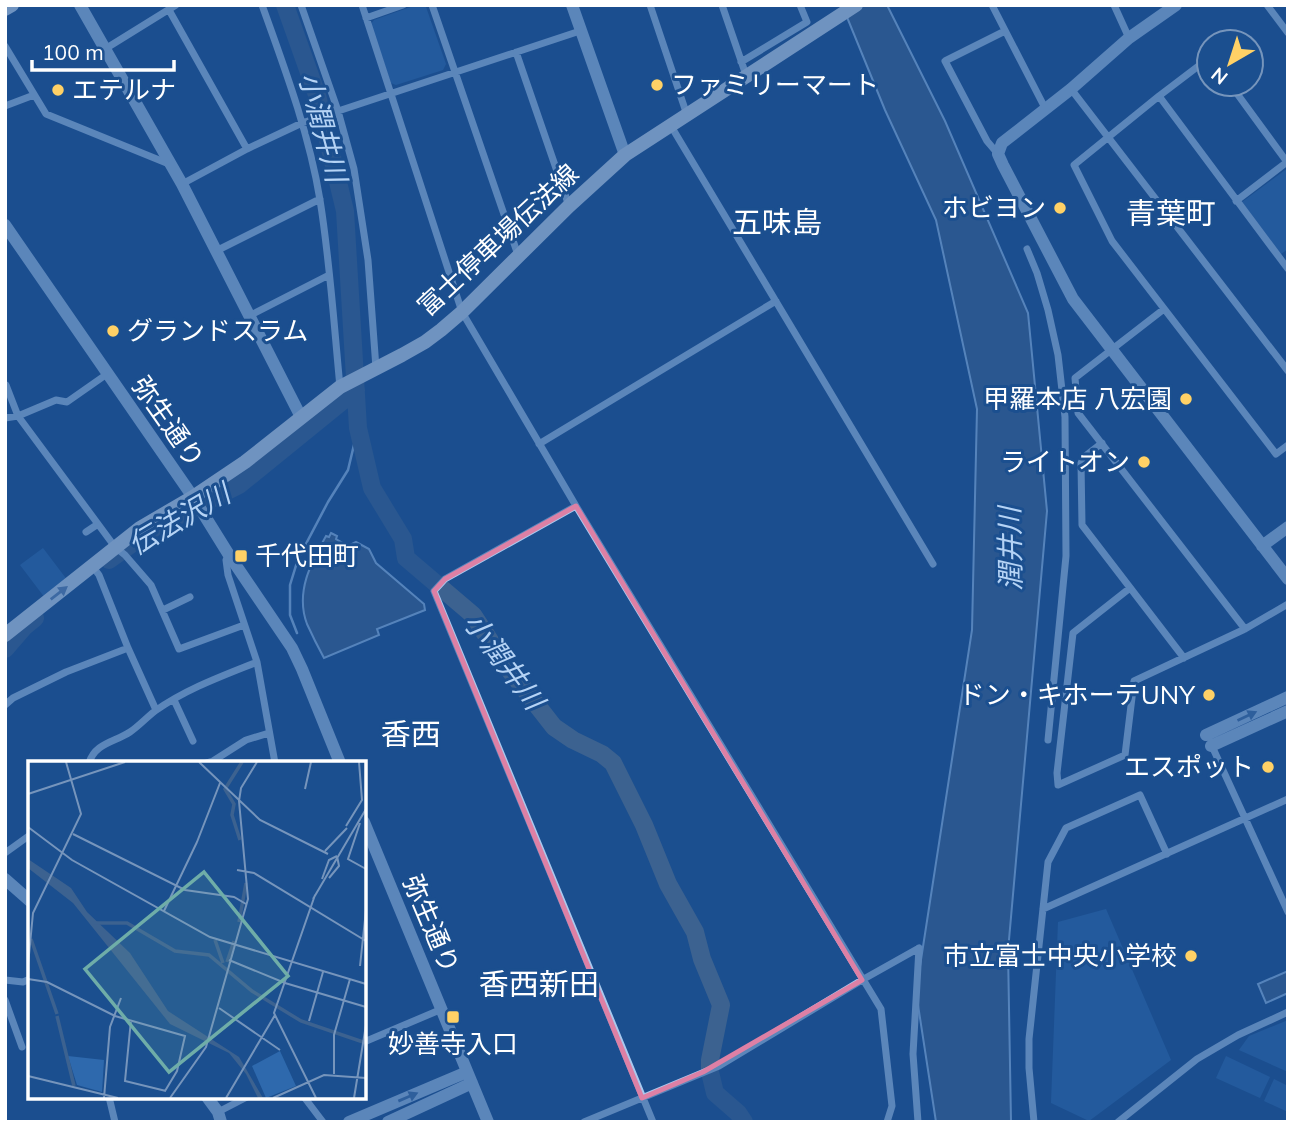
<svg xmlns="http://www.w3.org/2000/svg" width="1293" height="1127" font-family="Mulish,'Noto Sans JP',sans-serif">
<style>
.green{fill:#2e69ad}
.water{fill:#3c6290;stroke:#9cc4f0;stroke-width:2}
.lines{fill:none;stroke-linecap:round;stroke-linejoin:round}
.stream{stroke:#9cc4f0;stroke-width:2.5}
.river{stroke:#3c6290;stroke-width:18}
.minor{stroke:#a9c9ee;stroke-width:7}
.tertiary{stroke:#a9c9ee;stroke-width:12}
.secondary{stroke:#d6e6fa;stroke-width:14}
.oneway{fill:#668bba}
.oneway2{fill:#4674ac}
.marked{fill:none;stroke:#dd80a5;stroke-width:5;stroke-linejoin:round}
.poi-dot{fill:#ffd166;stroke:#1b4f8f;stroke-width:2.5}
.labels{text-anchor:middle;stroke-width:6;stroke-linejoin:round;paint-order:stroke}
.poi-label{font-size:26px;fill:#fff;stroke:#1b4f8f;text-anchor:end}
.street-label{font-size:26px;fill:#fff;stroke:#1b4f8f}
.water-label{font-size:28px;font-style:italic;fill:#b5d3f5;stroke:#1b4f8f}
.quarter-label{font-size:30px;fill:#fff;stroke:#1b4f8f}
.inset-river{fill:none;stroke:#3c6290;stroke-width:3.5}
.inset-road{fill:none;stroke:#7695bc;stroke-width:2}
.view{fill:#6fada8;fill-opacity:0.15;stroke:#6fada8;stroke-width:3.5}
.inset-edge{fill:none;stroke:#fff;stroke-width:3.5}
</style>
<rect width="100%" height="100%" fill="#1b4f8f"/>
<path class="green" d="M 416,5 L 426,7 L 446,64 L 443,70 L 396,85 L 391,83 L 371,24 L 374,20 Z
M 1288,168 L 1288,249 L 1281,254 L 1242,202 Z
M 43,548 L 68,581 L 45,598 L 20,565 Z
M 1106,909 L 1171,1060 L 1089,1121 L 1051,1103 L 1058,922 Z
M 1288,1020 L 1288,1072 L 1239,1050 L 1249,1036 Z
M 1226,1056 L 1270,1077 L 1260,1098 L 1216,1078 Z
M 1274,1079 L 1288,1086 L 1288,1112 L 1264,1101 Z"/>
<path class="water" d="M 842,5 L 887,5 L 945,121 L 1028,313 L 1047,511 L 1008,951 L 1011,1122 L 936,1122 L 916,992 L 972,630 L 977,409 L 936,220 L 885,110 Z
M 331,533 L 337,536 L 336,539 L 348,546 L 356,542 L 369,549 L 376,563 L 424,604 L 425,610 L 377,629 L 379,635 L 324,658 C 318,647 312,635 307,624 C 295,592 311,563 326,536 L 329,537 Z
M 1288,971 L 1288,993 L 1266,1003 L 1258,984 Z"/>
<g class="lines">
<path class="stream" d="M 297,633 L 290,615 L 290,585 L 298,559 L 328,502 L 348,470 L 358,428"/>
<path class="river" d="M 285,5 L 317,95 L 345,211 L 358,428 L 372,488 L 403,539 L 406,558 L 473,615 L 508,668 L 554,727 L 573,740 L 602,754 L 613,763 L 644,825 L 668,884 L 695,932 L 702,959 L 721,1005 L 710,1060 L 710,1072 L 715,1093 L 738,1113 L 744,1122
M 109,560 L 154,528 L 239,485 L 356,390
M 5,649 L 24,627 L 35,618"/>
<path class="minor" d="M 262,5 C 285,69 309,133 320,200 C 330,262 334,325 340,387
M 301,5 L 338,111 L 354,169 L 368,260 L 376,368
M 362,5 L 462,312 L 576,506 L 881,1009 L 892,1106 L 887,1122
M 432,5 L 518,255
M 650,5 L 687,115
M 722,5 L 746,75
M 992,5 L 1045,108
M 1114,5 L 1129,38
M 1267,5 L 1288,33
M 169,10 L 247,149
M 366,18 L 403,5
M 5,46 L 46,114 L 169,164
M 105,49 L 176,5
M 516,52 L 569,206
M 1209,58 L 1159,96 L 1074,165 L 1112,241 L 1276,454 L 1288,445
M 741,62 L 807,22 L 800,5
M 1230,84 L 1287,162 L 1236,201
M 1071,89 L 1288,371
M 1159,96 L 1288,269
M 5,106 L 34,95
M 671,126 L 933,564
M 998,154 L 987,141 L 945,61 L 1005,31
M 182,184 L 247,149 L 302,123 L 580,31
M 1027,249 L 1037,273 L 1048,310 L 1058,355 L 1065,417 L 1066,556 L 1048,740
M 216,251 L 320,199
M 1164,309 L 1075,378 L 1078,413 L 1245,629
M 249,316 L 329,275
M 6,385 L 18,416 L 56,400 L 67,402 L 107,374
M 5,418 L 18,416 L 115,547 L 125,555 L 151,585 L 179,649 L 244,625
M 1102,443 L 1084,457 L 1081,463 L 1082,525 L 1184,658
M 539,444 L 776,301
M 576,506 L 445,579 L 434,591 L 653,1122
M 86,532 L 98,524
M 229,555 L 226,560 L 228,575 L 257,662 L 275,763
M 93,567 L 99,575 L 128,648 L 156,710
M 1130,588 L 1073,633 L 1057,773 L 1058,785 L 1125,755 L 1134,681 L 1245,629 L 1288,604
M 163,610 L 190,597
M 174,700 L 193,741
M 5,705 L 13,698 L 66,672 L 128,648
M 1211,744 L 1288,912
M 89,763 C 95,743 115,742 130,732 C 139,726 147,717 155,711 C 186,689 222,676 257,662
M 206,763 L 213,761 L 246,740 L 269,733
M 5,853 L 30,835
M 1043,909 L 1288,799
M 5,980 L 23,982 L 30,979
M 5,1000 L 22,1047
M 364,1042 L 442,1009
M 109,1097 L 115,1122
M 304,1097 L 323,1122
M 218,1112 L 247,1097
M 584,1122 L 719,1066 L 862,980 L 919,948
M 918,1122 L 913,1054 L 919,948
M 1034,1122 L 1029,1068 L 1029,1039 L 1048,862 L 1066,828 L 1140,795 L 1167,854
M 1118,1122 L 1197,1059 L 1238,1035 L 1288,1012"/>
<path class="tertiary" d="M 80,5 L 182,184 L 301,417
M 572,5 L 625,155
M 1176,5 L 1129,38 L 1071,89 L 1011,136 L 1002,143 L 998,154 L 1003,165 L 1073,299 L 1288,579
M 5,225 L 193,497 L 229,555 L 292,648 L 302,669 L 340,763
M 1262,546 L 1288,527
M 1206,735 L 1288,697
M 1211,746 L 1288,711
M 364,822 L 488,1122
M 5,879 L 30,901
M 207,1097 L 218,1112 L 221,1122
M 349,1122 L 467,1072
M 388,1122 L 472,1083"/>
<path class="secondary" d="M 5,9 L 12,5
M 5,635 L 140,528 L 193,497 L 245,462 L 340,387 L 402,355 L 425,342 L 441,330 L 462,312 L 569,206 L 625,155 L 856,5"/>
</g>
<defs><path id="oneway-solid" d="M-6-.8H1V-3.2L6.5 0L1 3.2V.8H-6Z" transform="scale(1.75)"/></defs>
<use class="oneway" href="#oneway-solid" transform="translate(59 593) rotate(-38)"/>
<g class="oneway2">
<use href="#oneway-solid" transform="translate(1247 716) rotate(-25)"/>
<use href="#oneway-solid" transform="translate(408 1097) rotate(-23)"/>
</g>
<path d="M0 0H1293V1127H0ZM 576,506 L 862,980 L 703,1072 L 642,1098 L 434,591 L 445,579 Z" fill="#1b4f8f" fill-opacity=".55" fill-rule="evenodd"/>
<path class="marked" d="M 576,506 L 862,980 L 703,1072 L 642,1098 L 434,591 L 445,579 Z"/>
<g class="poi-dot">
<circle cx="657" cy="85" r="7"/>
<circle cx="58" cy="90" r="7"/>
<circle cx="1060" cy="208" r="7"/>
<circle cx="113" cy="331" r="7"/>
<circle cx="1186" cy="399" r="7"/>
<circle cx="1144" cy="462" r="7"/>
<rect x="234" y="549" width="14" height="14" rx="3.5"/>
<circle cx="1209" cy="695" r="7"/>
<circle cx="1268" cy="767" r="7"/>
<circle cx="1191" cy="956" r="7"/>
<rect x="446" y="1010" width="14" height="14" rx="3.5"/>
</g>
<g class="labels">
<g class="poi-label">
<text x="671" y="94" text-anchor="start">ファミリーマート</text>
<text x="72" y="99" text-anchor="start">エテルナ</text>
<text x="1046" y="217">ホビヨン</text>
<text x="127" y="340" text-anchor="start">グランドスラム</text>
<text x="1172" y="408">甲羅本店 八宏園</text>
<text x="1130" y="471">ライトオン</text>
<text x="255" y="565" text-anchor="start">千代田町</text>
<text x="1195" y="704">ドン・キホーテUNY</text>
<text x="1254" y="776">エスポット</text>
<text x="1177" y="965">市立富士中央小学校</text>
<text x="453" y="1053" text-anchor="middle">妙善寺入口</text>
</g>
<g class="street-label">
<text transform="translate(498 240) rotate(-43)" y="9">富士停車場伝法線</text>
<text transform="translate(168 422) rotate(55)" y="9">弥生通り</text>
<text transform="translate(431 924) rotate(67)" y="9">弥生通り</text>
</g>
<g class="water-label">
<text transform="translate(323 127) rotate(75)" y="10">小潤井川</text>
<text transform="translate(179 519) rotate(-30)" y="10">伝法沢川</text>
<text transform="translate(1010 549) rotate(-91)" y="10">潤井川</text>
<text transform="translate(504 661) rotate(53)" y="10">小潤井川</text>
</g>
<g class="quarter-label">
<text x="1171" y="224">青葉町</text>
<text x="777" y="233">五味島</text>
<text x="411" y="745">香西</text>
<text x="539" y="995">香西新田</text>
</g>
</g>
<g transform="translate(28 761)">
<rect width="338" height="338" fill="#1b4f8f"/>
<path d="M 252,290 L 268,325 L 238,337 L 224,305 ZM 40,295 L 76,299 L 74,331 L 49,324 Z" fill="#2e69ad"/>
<path d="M 0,98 L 43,127 L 59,151 L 102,192 L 140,250 L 211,296 L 235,337 L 230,337 L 218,313 L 201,292 L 142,263 L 45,142 L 0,107 Z" fill="#3c6290"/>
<path class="inset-river" d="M 212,79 L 204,54 L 206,43 L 197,28 L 214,1M 211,161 L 218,122M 65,162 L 99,162 L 147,190 L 181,194 L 224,230 L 273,260 L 338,282M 3,178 L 29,253M 187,179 L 195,202M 199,201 L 206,180M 29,255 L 46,325"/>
<path class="inset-road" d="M 171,1 L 232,59 L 300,93M 277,28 L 283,1M 0,33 L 97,1M 332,62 L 320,98 L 338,108M 318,65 L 334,39 L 331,1M 0,66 L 44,99 L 182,176 L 338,223M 45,73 L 157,129 L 206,136 L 218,143M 169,81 L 192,22M 297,90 L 319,67M 209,109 L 226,112 L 338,180M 301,117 L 311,105 L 309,95M 294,118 L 301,99 L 309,95M 287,134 L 246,252 L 288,337M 285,138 L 338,48M 136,150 L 169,81M 201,199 L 257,222 L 338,246M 0,204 L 5,152 L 53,53 L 38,1M 332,205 L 338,149M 0,218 L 19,221 L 87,255 L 157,275 L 149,310 L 137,330M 191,247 L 252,289M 103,259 L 97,320 L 138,330M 281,260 L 295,211M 306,313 L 306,274 L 322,218M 0,315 L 90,337M 76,337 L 82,266 L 93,237M 142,337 L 178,286 L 220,138 L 211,40 L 213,27 L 229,1M 198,337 L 247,254M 245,337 L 296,314 L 338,317M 326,337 L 338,264"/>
<path class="view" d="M 176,111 L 260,215 L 141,311 L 57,208 Z"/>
<rect width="338" height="338" class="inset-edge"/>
</g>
<rect width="1293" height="1127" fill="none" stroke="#ffffff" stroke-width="14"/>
<g transform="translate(1230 63) rotate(219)"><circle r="33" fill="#1b4f8f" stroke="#7695bc" stroke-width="2"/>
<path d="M0-5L12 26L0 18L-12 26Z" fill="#ffd166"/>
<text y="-10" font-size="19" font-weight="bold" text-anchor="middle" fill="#ffffff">N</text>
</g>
<path d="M32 60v10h142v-10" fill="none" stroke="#ffffff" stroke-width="3.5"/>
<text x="42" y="60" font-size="21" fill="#ffffff" stroke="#1b4f8f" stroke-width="5" paint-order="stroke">100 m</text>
</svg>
